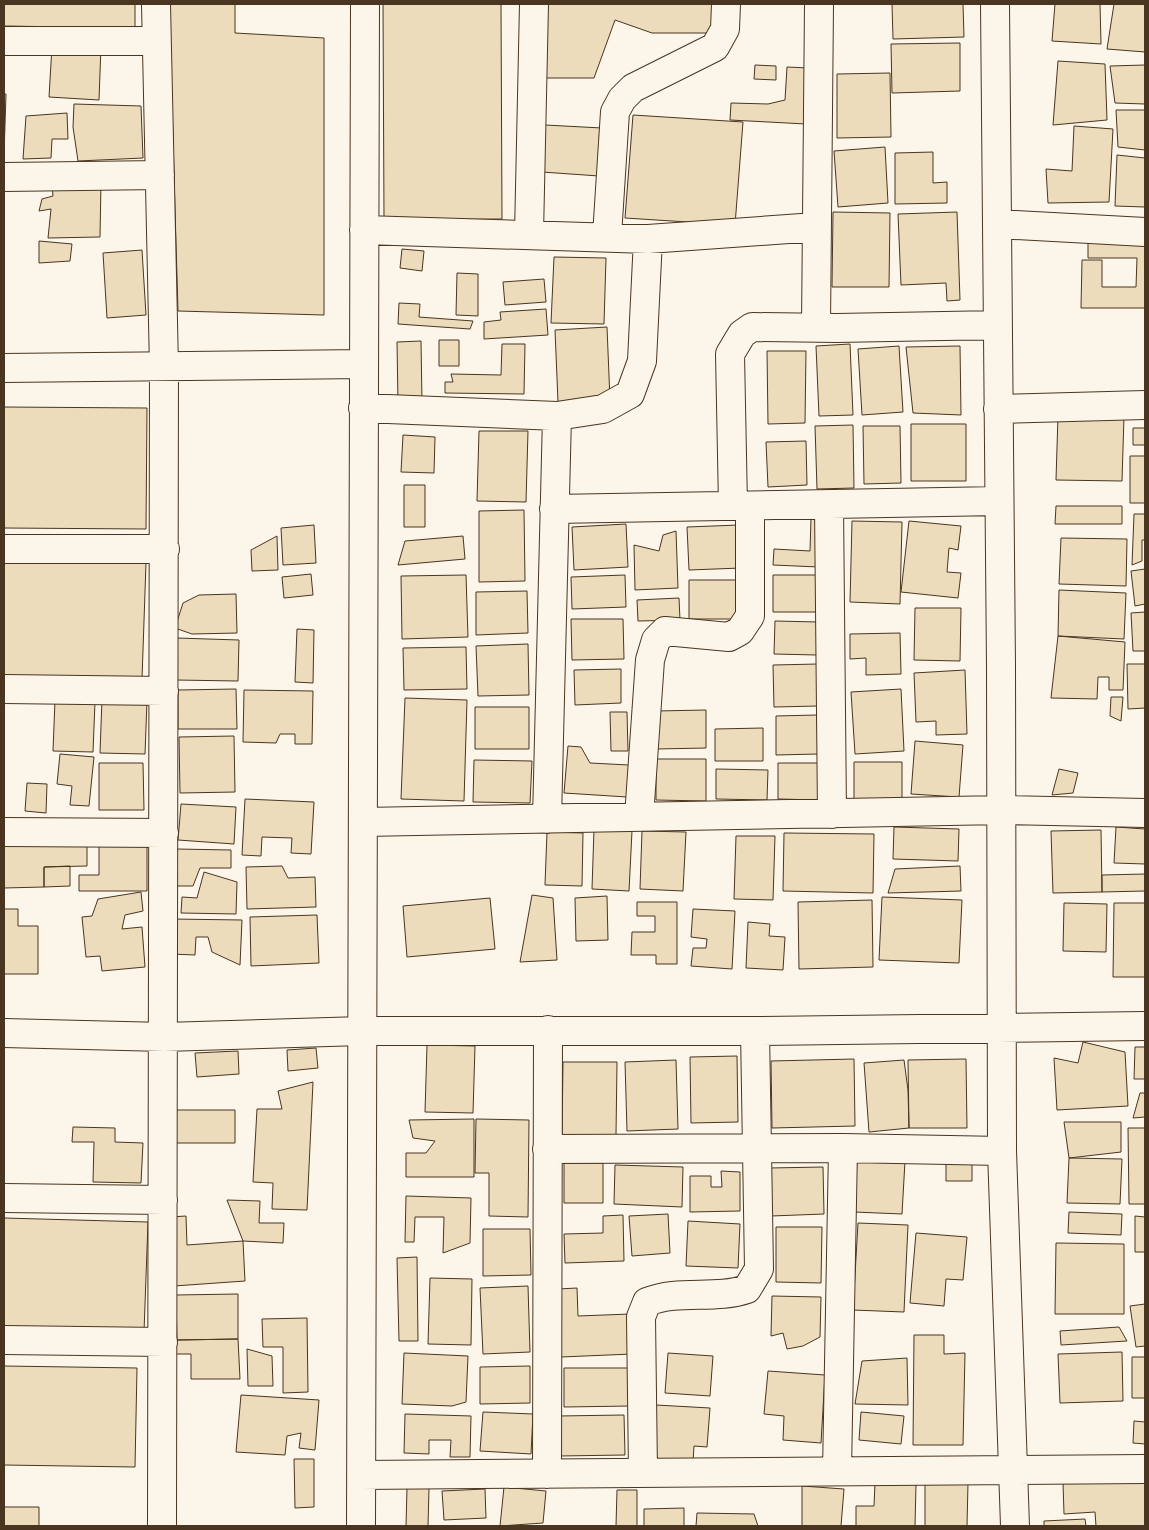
<svg xmlns="http://www.w3.org/2000/svg" width="1149" height="1530" font-family="'Archivo Narrow',sans-serif">
<style>
.building{fill:#ecdcbc;stroke:#4a3520}
.lines{fill:none;stroke-linecap:round;stroke-linejoin:round}
.minor-casing{stroke:#4a3520;stroke-width:30}
.minor{stroke:#fbf6e9;stroke-width:28}
</style>
<rect width="100%" height="100%" fill="#fbf6e9"/>
<path class="building" d="M 4,4 L 135,4 L 135,28 L 4,26 Z
M 169,4 L 235,4 L 235,33 L 324,38 L 324,315 L 178,311 Z
M 383,4 L 501,4 L 502,219 L 384,220 Z
M 542,4 L 717,4 L 717,33 L 652,33 L 615,20 L 594,78 L 541,78 Z
M 892,4 L 963,4 L 964,37 L 893,39 Z
M 1055,4 L 1100,4 L 1101,44 L 1052,41 Z
M 1114,4 L 1145,4 L 1145,52 L 1107,49 Z
M 960,43 L 960,91 L 892,93 L 891,44 Z
M 52,46 L 101,46 L 99,100 L 49,97 Z
M 1058,61 L 1105,64 L 1107,120 L 1053,125 Z
M 755,65 L 776,66 L 776,80 L 754,79 Z
M 1145,65 L 1145,104 L 1115,103 L 1110,66 Z
M 787,67 L 809,68 L 806,124 L 730,120 L 731,103 L 768,104 L 785,100 Z
M 890,73 L 891,137 L 837,138 L 837,74 Z
M 4,94 L 6,94 L 4,155 Z
M 74,104 L 141,106 L 143,158 L 78,161 L 73,127 Z
M 1116,110 L 1145,110 L 1145,150 L 1118,147 Z
M 67,113 L 68,139 L 52,139 L 51,158 L 23,159 L 26,116 Z
M 633,115 L 743,122 L 735,225 L 625,218 Z
M 545,125 L 602,128 L 599,176 L 542,172 Z
M 1074,126 L 1113,129 L 1109,202 L 1048,203 L 1046,169 L 1072,171 Z
M 885,147 L 888,203 L 838,207 L 834,151 Z
M 933,152 L 933,183 L 947,182 L 947,203 L 895,204 L 895,153 Z
M 1117,155 L 1145,158 L 1145,207 L 1115,206 Z
M 101,182 L 100,237 L 48,238 L 51,209 L 39,211 L 42,199 L 53,196 L 52,184 Z
M 833,212 L 890,213 L 889,287 L 832,287 Z
M 957,212 L 960,300 L 947,301 L 946,283 L 901,285 L 898,214 Z
M 1088,237 L 1145,237 L 1145,308 L 1081,308 L 1082,260 L 1102,260 L 1102,287 L 1136,287 L 1137,258 L 1088,258 Z
M 39,241 L 72,244 L 70,261 L 39,263 Z
M 402,249 L 424,251 L 422,271 L 400,268 Z
M 142,250 L 146,315 L 107,318 L 103,253 Z
M 554,257 L 606,258 L 604,324 L 551,323 Z
M 457,273 L 478,274 L 478,316 L 456,315 Z
M 544,279 L 546,302 L 505,305 L 503,282 Z
M 399,303 L 420,304 L 419,317 L 473,321 L 470,329 L 398,324 Z
M 546,309 L 548,335 L 484,339 L 484,322 L 501,320 L 500,312 Z
M 607,327 L 610,400 L 558,402 L 555,330 Z
M 439,340 L 459,340 L 459,366 L 439,366 Z
M 421,341 L 422,402 L 398,403 L 397,342 Z
M 502,344 L 525,344 L 524,394 L 445,393 L 445,382 L 453,382 L 451,374 L 501,375 Z
M 850,344 L 853,415 L 819,416 L 816,346 Z
M 899,346 L 903,412 L 862,415 L 858,349 Z
M 960,346 L 961,415 L 913,413 L 906,347 Z
M 767,351 L 806,351 L 805,423 L 768,424 Z
M 4,407 L 147,408 L 146,529 L 4,528 Z
M 1058,415 L 1124,416 L 1122,481 L 1056,480 Z
M 911,424 L 966,424 L 966,481 L 911,481 Z
M 853,425 L 854,488 L 817,489 L 815,426 Z
M 863,426 L 900,426 L 901,483 L 864,484 Z
M 1133,428 L 1145,428 L 1145,445 L 1133,445 Z
M 479,431 L 528,431 L 526,502 L 477,501 Z
M 403,435 L 435,437 L 434,473 L 401,472 Z
M 806,441 L 807,485 L 768,487 L 766,442 Z
M 1130,456 L 1145,456 L 1145,503 L 1130,503 Z
M 404,485 L 425,485 L 425,527 L 404,527 Z
M 1056,506 L 1122,506 L 1122,524 L 1055,524 Z
M 524,510 L 525,581 L 479,582 L 479,511 Z
M 1134,514 L 1145,514 L 1145,540 L 1142,540 L 1142,561 L 1132,565 Z
M 811,518 L 821,522 L 819,567 L 773,565 L 774,549 L 810,551 Z
M 852,521 L 902,522 L 900,604 L 850,602 Z
M 909,521 L 961,526 L 958,550 L 949,548 L 947,572 L 961,573 L 958,598 L 901,592 Z
M 626,524 L 628,567 L 574,570 L 572,527 Z
M 314,525 L 316,563 L 283,565 L 281,528 Z
M 739,525 L 741,568 L 689,570 L 687,527 Z
M 676,531 L 678,588 L 635,590 L 634,545 L 659,551 L 663,535 Z
M 277,536 L 278,570 L 252,571 L 251,550 Z
M 463,536 L 465,559 L 398,565 L 405,541 Z
M 1061,538 L 1127,539 L 1126,586 L 1059,584 Z
M 4,560 L 146,563 L 142,679 L 4,676 Z
M 1145,569 L 1145,604 L 1135,606 L 1131,571 Z
M 311,574 L 313,595 L 284,598 L 282,577 Z
M 466,575 L 468,637 L 402,639 L 401,576 Z
M 625,575 L 626,607 L 572,609 L 571,577 Z
M 773,575 L 819,575 L 819,612 L 773,612 Z
M 689,580 L 740,580 L 739,619 L 689,619 Z
M 1059,590 L 1126,593 L 1124,639 L 1058,636 Z
M 527,591 L 528,633 L 476,635 L 476,592 Z
M 236,594 L 237,633 L 192,634 L 175,628 L 183,603 L 199,595 Z
M 679,598 L 680,620 L 638,621 L 637,600 Z
M 915,608 L 961,608 L 960,661 L 914,660 Z
M 1145,612 L 1145,651 L 1133,651 L 1131,613 Z
M 571,619 L 623,619 L 624,659 L 572,660 Z
M 775,621 L 818,622 L 817,655 L 774,654 Z
M 297,629 L 314,630 L 313,683 L 295,682 Z
M 900,633 L 901,674 L 866,675 L 866,658 L 850,659 L 850,634 Z
M 1058,636 L 1125,642 L 1123,690 L 1109,690 L 1109,677 L 1098,677 L 1097,699 L 1051,698 Z
M 177,638 L 239,640 L 238,681 L 176,680 Z
M 528,644 L 529,695 L 478,696 L 476,646 Z
M 466,647 L 467,689 L 404,690 L 403,648 Z
M 818,664 L 818,706 L 774,707 L 773,665 Z
M 1127,664 L 1145,664 L 1145,708 L 1128,709 Z
M 621,669 L 621,703 L 575,705 L 574,670 Z
M 965,670 L 967,734 L 936,735 L 936,721 L 916,722 L 914,673 Z
M 236,689 L 237,729 L 178,729 L 178,690 Z
M 901,689 L 904,751 L 855,754 L 851,692 Z
M 244,690 L 313,691 L 312,744 L 295,744 L 295,734 L 280,734 L 276,743 L 243,742 Z
M 1111,697 L 1123,697 L 1121,721 L 1110,716 Z
M 405,698 L 467,700 L 464,801 L 401,799 Z
M 102,699 L 147,701 L 145,754 L 100,753 Z
M 55,700 L 95,702 L 93,752 L 53,751 Z
M 475,707 L 529,707 L 529,749 L 475,749 Z
M 706,710 L 706,748 L 656,749 L 656,711 Z
M 610,712 L 627,712 L 628,751 L 611,751 Z
M 817,715 L 818,754 L 776,755 L 776,716 Z
M 763,728 L 763,761 L 715,761 L 715,729 Z
M 234,736 L 235,792 L 180,793 L 179,737 Z
M 915,741 L 963,745 L 959,797 L 911,794 Z
M 568,746 L 581,747 L 590,763 L 629,765 L 627,797 L 564,793 Z
M 60,754 L 94,757 L 89,806 L 70,805 L 72,786 L 57,784 Z
M 656,759 L 706,759 L 706,801 L 656,800 Z
M 474,760 L 532,761 L 530,803 L 473,802 Z
M 854,762 L 902,762 L 902,800 L 854,800 Z
M 99,763 L 143,763 L 144,810 L 99,810 Z
M 778,763 L 820,763 L 820,800 L 778,799 Z
M 716,769 L 768,770 L 767,800 L 716,799 Z
M 1059,769 L 1078,773 L 1073,793 L 1052,795 Z
M 27,783 L 47,784 L 46,813 L 25,811 Z
M 245,799 L 314,802 L 311,854 L 291,853 L 292,838 L 262,837 L 261,856 L 242,855 Z
M 181,804 L 236,807 L 234,844 L 178,840 Z
M 894,827 L 959,829 L 958,861 L 893,859 Z
M 1116,827 L 1145,829 L 1145,864 L 1114,863 Z
M 594,829 L 632,831 L 629,891 L 592,889 Z
M 1101,830 L 1102,892 L 1053,893 L 1051,831 Z
M 642,831 L 686,832 L 683,891 L 640,889 Z
M 547,832 L 583,833 L 582,886 L 545,885 Z
M 784,833 L 874,834 L 873,893 L 783,891 Z
M 736,836 L 775,836 L 773,900 L 734,899 Z
M 147,841 L 147,891 L 79,891 L 79,875 L 99,875 L 99,842 Z
M 87,843 L 87,866 L 44,867 L 44,887 L 4,888 L 4,845 Z
M 176,849 L 231,850 L 231,868 L 200,868 L 193,886 L 176,886 Z
M 70,866 L 70,886 L 44,887 L 44,867 Z
M 282,866 L 288,878 L 315,877 L 316,907 L 247,909 L 246,867 Z
M 960,866 L 961,891 L 888,893 L 895,869 Z
M 204,872 L 237,882 L 236,914 L 181,913 L 182,897 L 197,898 Z
M 1145,874 L 1145,891 L 1102,892 L 1102,875 Z
M 141,892 L 143,911 L 125,915 L 122,929 L 142,927 L 145,967 L 102,971 L 100,956 L 86,957 L 82,917 L 92,916 L 98,899 Z
M 532,895 L 553,898 L 557,960 L 520,962 Z
M 607,896 L 608,940 L 576,941 L 575,898 Z
M 882,897 L 962,900 L 959,963 L 879,960 Z
M 490,898 L 495,949 L 407,957 L 403,906 Z
M 872,900 L 873,967 L 799,969 L 798,902 Z
M 637,902 L 677,902 L 677,964 L 656,964 L 656,955 L 631,955 L 632,932 L 655,932 L 655,916 L 637,916 Z
M 1064,903 L 1107,904 L 1106,952 L 1063,951 Z
M 1114,903 L 1145,903 L 1145,977 L 1113,977 Z
M 4,909 L 18,909 L 18,926 L 38,926 L 38,974 L 4,974 Z
M 693,909 L 735,911 L 732,969 L 691,966 L 693,948 L 706,948 L 707,939 L 691,937 Z
M 317,915 L 319,963 L 251,966 L 250,917 Z
M 172,919 L 242,920 L 240,965 L 212,952 L 208,937 L 196,937 L 195,955 L 171,954 Z
M 748,922 L 770,924 L 769,936 L 785,937 L 783,970 L 746,968 Z
M 1083,1042 L 1125,1052 L 1128,1106 L 1057,1110 L 1054,1058 L 1078,1063 Z
M 427,1045 L 475,1046 L 473,1113 L 425,1112 Z
M 1135,1047 L 1145,1047 L 1145,1079 L 1134,1079 Z
M 316,1048 L 318,1068 L 288,1071 L 287,1050 Z
M 238,1051 L 239,1074 L 197,1077 L 195,1053 Z
M 737,1056 L 738,1122 L 691,1123 L 690,1057 Z
M 854,1059 L 855,1126 L 772,1128 L 771,1061 Z
M 966,1059 L 967,1128 L 909,1128 L 908,1060 Z
M 676,1060 L 678,1129 L 627,1131 L 625,1062 Z
M 904,1060 L 908,1090 L 909,1128 L 869,1132 L 864,1063 Z
M 563,1062 L 617,1062 L 616,1135 L 562,1135 Z
M 313,1082 L 307,1210 L 272,1209 L 273,1183 L 253,1182 L 257,1109 L 282,1109 L 278,1091 Z
M 1140,1093 L 1145,1093 L 1145,1117 L 1133,1118 Z
M 176,1110 L 235,1110 L 235,1143 L 175,1143 Z
M 474,1119 L 474,1177 L 406,1177 L 406,1153 L 426,1153 L 435,1141 L 413,1138 L 409,1120 Z
M 476,1119 L 529,1120 L 528,1217 L 489,1216 L 489,1173 L 475,1173 Z
M 1064,1122 L 1121,1122 L 1121,1152 L 1069,1158 Z
M 73,1127 L 115,1128 L 115,1142 L 143,1143 L 141,1183 L 93,1182 L 94,1142 L 72,1142 Z
M 1128,1128 L 1145,1128 L 1145,1204 L 1129,1204 Z
M 1069,1158 L 1122,1159 L 1120,1204 L 1067,1203 Z
M 857,1159 L 905,1161 L 902,1214 L 854,1212 Z
M 946,1162 L 972,1162 L 972,1181 L 946,1181 Z
M 564,1163 L 603,1163 L 603,1203 L 564,1203 Z
M 615,1165 L 683,1167 L 682,1207 L 614,1204 Z
M 823,1167 L 824,1214 L 771,1216 L 769,1168 Z
M 721,1171 L 740,1172 L 740,1211 L 690,1212 L 690,1176 L 711,1176 L 711,1187 L 722,1187 Z
M 406,1196 L 471,1198 L 470,1243 L 443,1253 L 444,1217 L 415,1217 L 414,1242 L 405,1242 Z
M 227,1200 L 260,1201 L 259,1223 L 284,1223 L 283,1243 L 243,1241 Z
M 1069,1212 L 1122,1214 L 1121,1235 L 1068,1233 Z
M 668,1214 L 670,1253 L 632,1256 L 629,1216 Z
M 623,1215 L 624,1261 L 565,1263 L 564,1234 L 603,1233 L 603,1216 Z
M 186,1216 L 187,1245 L 243,1241 L 245,1281 L 174,1286 L 170,1217 Z
M 1135,1216 L 1145,1217 L 1145,1252 L 1135,1252 Z
M 4,1218 L 148,1222 L 144,1332 L 4,1328 Z
M 688,1221 L 740,1224 L 738,1268 L 686,1266 Z
M 858,1223 L 908,1225 L 904,1312 L 853,1310 Z
M 776,1227 L 822,1227 L 821,1283 L 776,1282 Z
M 483,1229 L 530,1229 L 531,1275 L 483,1276 Z
M 916,1233 L 967,1237 L 963,1280 L 946,1279 L 944,1306 L 910,1303 Z
M 1056,1243 L 1124,1244 L 1124,1314 L 1055,1314 Z
M 417,1257 L 418,1341 L 399,1341 L 397,1258 Z
M 430,1278 L 472,1279 L 471,1345 L 428,1344 Z
M 528,1286 L 530,1352 L 483,1354 L 480,1288 Z
M 577,1288 L 578,1316 L 630,1314 L 632,1354 L 561,1357 L 558,1289 Z
M 238,1294 L 238,1339 L 177,1340 L 176,1295 Z
M 772,1296 L 821,1297 L 820,1337 L 803,1346 L 787,1349 L 783,1333 L 771,1336 Z
M 1145,1304 L 1145,1346 L 1136,1347 L 1130,1306 Z
M 307,1318 L 308,1392 L 283,1393 L 283,1347 L 263,1347 L 262,1319 Z
M 1119,1327 L 1127,1341 L 1061,1345 L 1060,1331 Z
M 914,1335 L 944,1335 L 944,1354 L 965,1353 L 963,1445 L 913,1445 Z
M 238,1339 L 240,1379 L 191,1379 L 191,1354 L 176,1354 L 177,1340 Z
M 247,1349 L 272,1356 L 273,1386 L 248,1386 Z
M 1122,1352 L 1123,1401 L 1060,1403 L 1058,1354 Z
M 404,1353 L 468,1356 L 466,1402 L 452,1406 L 402,1404 Z
M 668,1353 L 713,1356 L 710,1396 L 665,1393 Z
M 1132,1357 L 1145,1357 L 1145,1398 L 1132,1398 Z
M 907,1358 L 908,1405 L 855,1404 L 862,1361 Z
M 4,1366 L 137,1368 L 135,1467 L 4,1465 Z
M 530,1366 L 530,1403 L 480,1404 L 480,1367 Z
M 564,1368 L 630,1368 L 630,1406 L 564,1407 Z
M 768,1371 L 825,1375 L 821,1443 L 783,1440 L 784,1416 L 764,1414 Z
M 241,1395 L 319,1400 L 315,1450 L 299,1448 L 301,1433 L 287,1436 L 285,1455 L 236,1452 Z
M 656,1405 L 710,1408 L 707,1447 L 694,1446 L 693,1462 L 653,1460 Z
M 483,1412 L 533,1414 L 531,1454 L 480,1451 Z
M 861,1412 L 904,1416 L 901,1444 L 859,1440 Z
M 405,1414 L 471,1416 L 470,1457 L 450,1457 L 451,1440 L 429,1440 L 429,1454 L 404,1453 Z
M 624,1415 L 625,1455 L 559,1456 L 558,1416 Z
M 1134,1421 L 1145,1422 L 1145,1444 L 1133,1443 Z
M 294,1459 L 314,1459 L 314,1507 L 295,1508 Z
M 1145,1480 L 1145,1526 L 1096,1526 L 1095,1512 L 1064,1514 L 1063,1483 Z
M 925,1482 L 968,1483 L 967,1526 L 925,1526 Z
M 875,1483 L 916,1484 L 915,1526 L 856,1526 L 856,1506 L 874,1506 Z
M 802,1486 L 844,1489 L 841,1526 L 802,1526 Z
M 504,1487 L 546,1491 L 543,1523 L 500,1526 Z
M 407,1488 L 429,1488 L 428,1526 L 406,1526 Z
M 485,1489 L 486,1518 L 444,1520 L 442,1491 Z
M 617,1490 L 637,1490 L 637,1526 L 616,1526 Z
M 4,1507 L 39,1507 L 39,1526 L 4,1526 Z
M 684,1508 L 684,1526 L 644,1526 L 644,1509 Z
M 697,1513 L 754,1514 L 758,1526 L 696,1526 Z
M 1085,1519 L 1086,1526 L 1044,1526 L 1044,1521 Z"/>
<g class="lines">
<g class="minor-casing">
<path id="minor" d="M 156,4 L 164,367 L 162,1526
M 995,4 L 1001,666 L 1002,1151 L 1015,1526
M 4,41 L 156,41
M 4,177 L 160,175
M 997,224 L 1145,232
M 364,230 L 648,239 L 816,227
M 529,234 L 534,4
M 607,236 L 615,112 L 622,99 L 633,88 L 715,47 L 725,29 L 726,4
M 816,326 L 819,4
M 4,368 L 363,364
M 363,408 L 557,416 L 603,409 L 630,394 L 642,361 L 648,239
M 998,409 L 1145,405
M 829,505 L 832,814
M 733,506 L 730,354 L 742,334 L 752,327 L 837,328 L 998,325
M 554,509 L 999,501
M 4,549 L 165,549
M 4,689 L 164,691
M 639,817 L 650,660 L 656,640 L 665,631 L 729,637 L 740,631 L 750,616 L 750,506
M 547,819 L 557,416
M 363,822 L 1002,810 L 1145,813
M 4,832 L 164,833
M 4,1033 L 164,1037 L 362,1031 L 755,1031 L 1145,1026
M 547,1149 L 843,1148 L 1002,1151
M 4,1198 L 163,1200
M 4,1340 L 163,1342
M 837,1471 L 843,1148
M 643,1473 L 641,1317 L 647,1302 C 679,1289 715,1300 747,1289 L 759,1269 L 755,1031
M 547,1474 L 548,1030
M 361,1475 L 1145,1469
M 361,1526 L 365,4"/>
</g>
<use href="#minor" class="minor"/>
</g>
<rect width="1149" height="1530" fill="none" stroke="#4a3520" stroke-width="10"/>
</svg>
